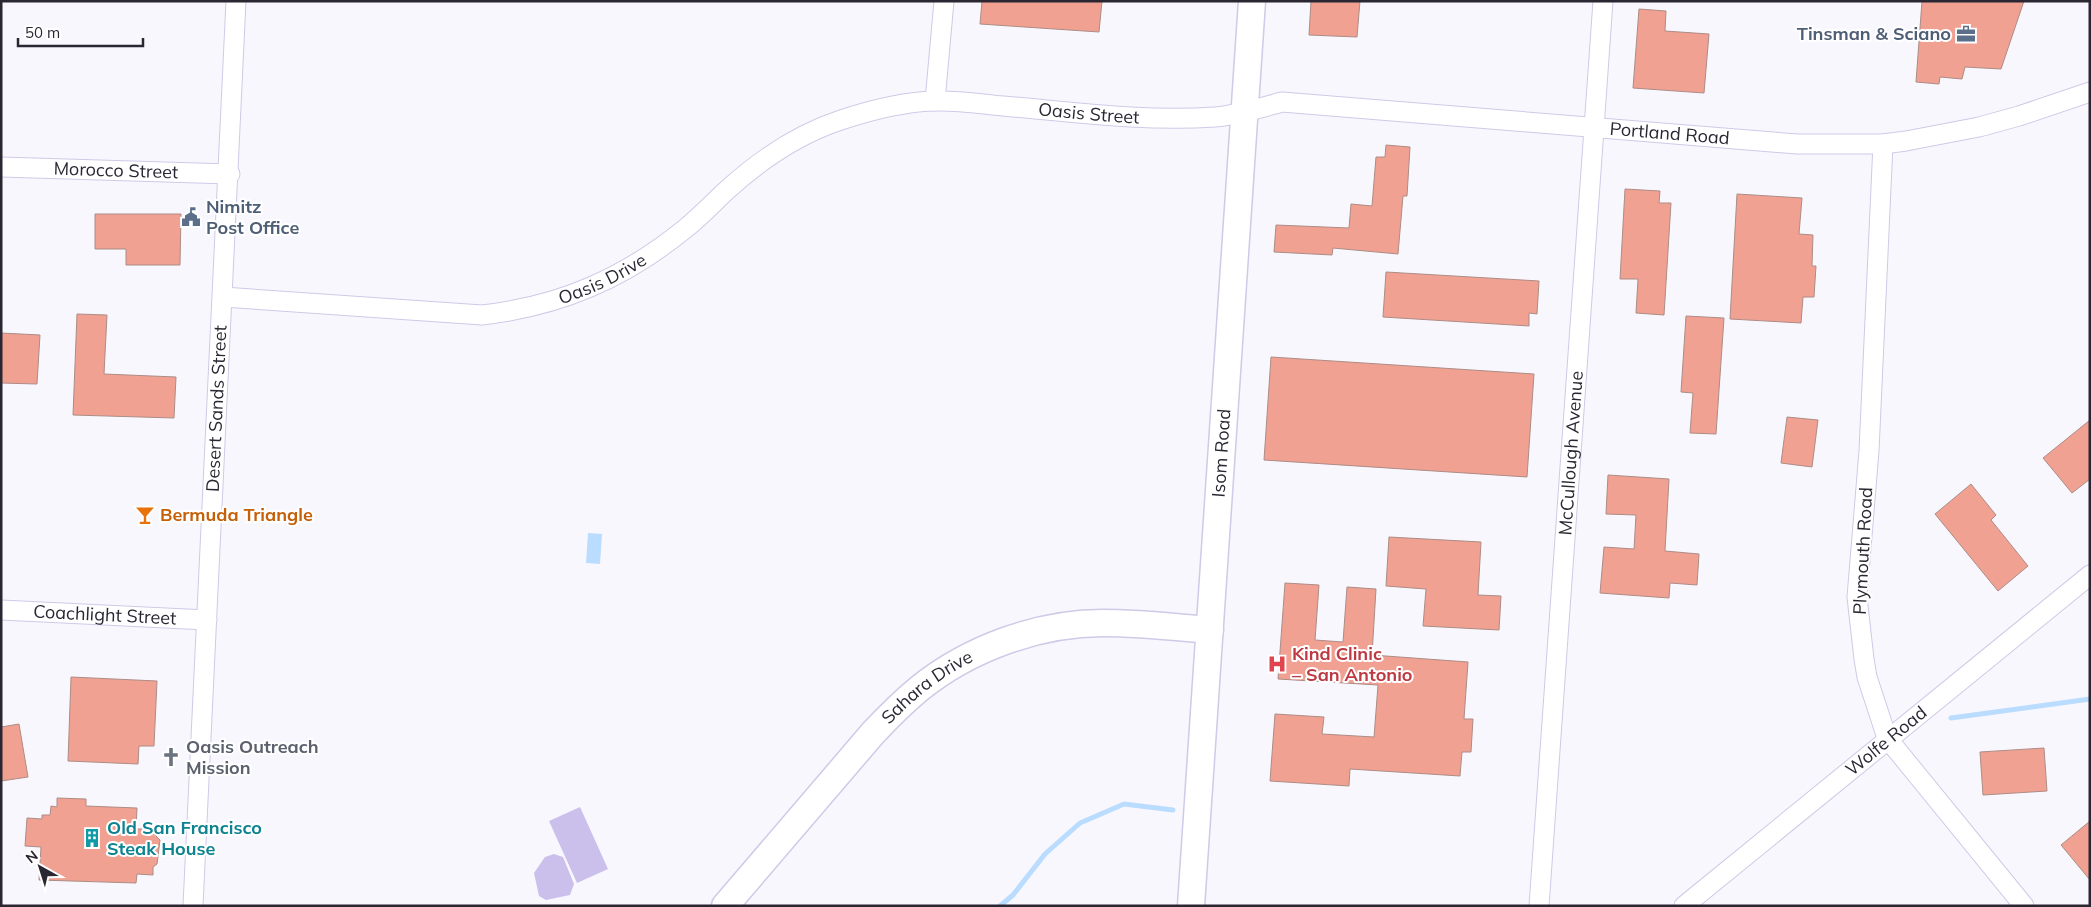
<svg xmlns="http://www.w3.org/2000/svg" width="2091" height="907" font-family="Mulish,sans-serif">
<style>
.green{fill:#cac0eb}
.water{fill:#badcfe}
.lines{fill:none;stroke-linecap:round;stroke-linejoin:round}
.stream{stroke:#badcfe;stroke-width:5}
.building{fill:#f0a192;stroke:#ad8c85}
.street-casing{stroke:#d0c9e7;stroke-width:21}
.secondary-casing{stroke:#d0c9e7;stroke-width:29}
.street{stroke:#fff;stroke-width:19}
.secondary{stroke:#fff;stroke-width:26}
.labels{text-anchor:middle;stroke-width:4;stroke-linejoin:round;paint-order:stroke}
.service-label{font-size:18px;font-weight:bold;fill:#4e5e75;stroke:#fff;text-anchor:end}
.street-label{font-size:18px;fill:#2a2732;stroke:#fff}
.food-label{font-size:18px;font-weight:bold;fill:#c56008;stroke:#fff;text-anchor:start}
.health-label{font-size:18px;font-weight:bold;fill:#be3a42;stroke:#fff;text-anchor:start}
.worship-label{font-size:18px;font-weight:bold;fill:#5b616d;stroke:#fff;text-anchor:start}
.culture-label{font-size:18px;font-weight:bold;fill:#0d838f;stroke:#fff;text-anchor:start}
</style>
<rect width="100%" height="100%" fill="#f9f7fe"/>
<path class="green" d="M 580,807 L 608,869 L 577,883 L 549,821 Z
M 554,854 L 563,857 L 574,884 L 570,895 L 546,900 L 539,896 L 534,873 L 545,857 Z"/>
<path class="water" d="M 588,533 L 602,534 L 600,564 L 586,563 Z"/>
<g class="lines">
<path class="stream" d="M 1951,718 L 2090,699
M 1000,906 L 1013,895 L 1045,854 L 1080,823 L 1124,804 L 1173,810"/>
</g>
<path class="building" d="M 982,1 L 1102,1 L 1099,32 L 980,24 Z
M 1311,1 L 1360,1 L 1357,37 L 1309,35 Z
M 1922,1 L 2024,1 L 2001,69 L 1965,67 L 1962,79 L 1940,77 L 1939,84 L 1916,82 Z
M 1639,9 L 1666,11 L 1665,31 L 1709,34 L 1704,93 L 1633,88 Z
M 1386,145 L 1410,147 L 1407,196 L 1403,196 L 1398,254 L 1333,248 L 1332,255 L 1274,252 L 1276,225 L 1349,228 L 1351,204 L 1372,206 L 1376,157 L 1385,157 Z
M 1625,189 L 1660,191 L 1659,203 L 1671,203 L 1664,315 L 1636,313 L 1638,279 L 1620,279 Z
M 1737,194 L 1802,198 L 1799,234 L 1813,235 L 1812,266 L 1816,266 L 1814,297 L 1803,297 L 1801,323 L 1730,319 Z
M 95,214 L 181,214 L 180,265 L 126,265 L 126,249 L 95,249 Z
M 1386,272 L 1539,281 L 1537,314 L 1529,313 L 1529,326 L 1383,317 Z
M 77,314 L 107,315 L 104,374 L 176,377 L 174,418 L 73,415 Z
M 1686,316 L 1724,318 L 1716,434 L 1690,433 L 1693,393 L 1681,392 Z
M 1,333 L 40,335 L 37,384 L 1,383 Z
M 1271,357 L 1534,374 L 1527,477 L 1264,460 Z
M 1787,417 L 1818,420 L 1812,467 L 1781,463 Z
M 2090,420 L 2090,479 L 2072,493 L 2043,458 Z
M 1608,475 L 1669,479 L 1665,551 L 1699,554 L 1697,585 L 1670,583 L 1669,598 L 1600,593 L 1604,547 L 1634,549 L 1636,515 L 1606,514 Z
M 1971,484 L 1996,515 L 1991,520 L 2028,566 L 1998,591 L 1935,514 Z
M 1389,537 L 1481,542 L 1478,595 L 1501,596 L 1499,630 L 1423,626 L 1426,589 L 1386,586 Z
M 1285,583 L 1319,585 L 1315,640 L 1343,642 L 1347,587 L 1376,589 L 1372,655 L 1468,662 L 1464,719 L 1473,719 L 1471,752 L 1462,752 L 1460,776 L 1350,769 L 1349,786 L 1270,781 L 1275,714 L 1324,717 L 1322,734 L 1374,737 L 1378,685 L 1278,679 Z
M 71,677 L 157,681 L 154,746 L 139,746 L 138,764 L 68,761 Z
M 19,724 L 28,777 L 1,781 L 1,727 Z
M 2044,748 L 2047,791 L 1983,795 L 1980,752 Z
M 57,798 L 86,799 L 86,806 L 137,808 L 136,829 L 156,829 L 155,835 L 160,840 L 157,864 L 153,867 L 153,875 L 137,874 L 136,883 L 39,880 L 41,847 L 25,846 L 27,818 L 42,819 L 42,815 L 50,815 L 51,806 L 57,807 Z
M 2090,821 L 2090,880 L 2061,845 Z"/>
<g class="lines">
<g class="street-casing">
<g id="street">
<path d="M 935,101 L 944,1"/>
<path d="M 1883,144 L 1869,451 L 1857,597 L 1864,659 L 1867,677 L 1887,738 L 2024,906"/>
<path id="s1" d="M 1,167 L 230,174"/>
<path id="s2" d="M 223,297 L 482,315 C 561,306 625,278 686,228 C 701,216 714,202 727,190 C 760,160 798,134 841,120 C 871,110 903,102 934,101 C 957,100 981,104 1003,106 C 1073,112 1144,122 1215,117 C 1238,115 1260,108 1282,102 L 1797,144 L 1883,144 L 1906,141 L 1979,127 L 2019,116 L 2090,92"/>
<path id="s3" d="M 1,610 L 207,620"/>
<path id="s4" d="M 193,906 L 236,1"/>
<path id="s5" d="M 1539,906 L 1603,1"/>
<path id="s6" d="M 1684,906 L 2090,575"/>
</g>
</g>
<g class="secondary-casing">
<g id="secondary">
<path id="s7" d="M 725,906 L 873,733 C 888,717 903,702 920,688 C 970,648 1039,623 1103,623 C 1138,623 1175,627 1210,630"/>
<path id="s8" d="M 1191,906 L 1252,1"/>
</g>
</g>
<use href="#street" class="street"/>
<use href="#secondary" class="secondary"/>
</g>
<defs>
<g id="office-bare" transform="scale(1.5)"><path d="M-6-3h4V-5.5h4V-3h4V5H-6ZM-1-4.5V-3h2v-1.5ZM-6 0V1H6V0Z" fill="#5c6f8a" stroke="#fff" stroke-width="2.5" paint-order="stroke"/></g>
<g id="civic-bare" transform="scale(1.5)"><path d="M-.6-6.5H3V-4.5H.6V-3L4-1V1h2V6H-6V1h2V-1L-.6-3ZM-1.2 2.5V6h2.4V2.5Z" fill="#5c6f8a" stroke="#fff" stroke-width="2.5" paint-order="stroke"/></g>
<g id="bar-bare" transform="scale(1.5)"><path d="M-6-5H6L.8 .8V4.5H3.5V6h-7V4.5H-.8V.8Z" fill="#e8710a" stroke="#fff" stroke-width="2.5" paint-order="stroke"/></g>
<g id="hospital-bare" transform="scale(1.5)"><path d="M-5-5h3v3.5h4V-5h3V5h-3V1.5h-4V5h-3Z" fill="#e0444e" stroke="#fff" stroke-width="2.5" paint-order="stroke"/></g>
<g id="church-bare" transform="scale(1.5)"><path d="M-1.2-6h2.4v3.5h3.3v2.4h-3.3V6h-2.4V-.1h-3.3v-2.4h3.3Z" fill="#6b7280" stroke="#fff" stroke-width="2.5" paint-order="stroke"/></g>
<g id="building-bare" transform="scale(1.5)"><path d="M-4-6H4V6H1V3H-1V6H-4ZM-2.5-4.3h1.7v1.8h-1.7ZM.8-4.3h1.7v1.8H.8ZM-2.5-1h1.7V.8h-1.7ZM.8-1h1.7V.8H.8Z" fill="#0f9aa8" stroke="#fff" stroke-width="2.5" paint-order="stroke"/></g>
</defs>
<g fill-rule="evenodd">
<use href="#office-bare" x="1966" y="34"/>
<use href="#civic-bare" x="191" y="217"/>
<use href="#bar-bare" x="145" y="515"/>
<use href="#hospital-bare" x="1277" y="664"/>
<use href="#church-bare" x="171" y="757"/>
<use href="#building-bare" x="92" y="838"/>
</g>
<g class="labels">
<g class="service-label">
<text x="1951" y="40">Tinsman &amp; Sciano</text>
<text x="206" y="213" text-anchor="start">Nimitz<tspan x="206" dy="21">Post Office</tspan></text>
</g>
<g class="street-label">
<text dy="6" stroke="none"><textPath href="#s2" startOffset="926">Oasis Street</textPath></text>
<text dy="6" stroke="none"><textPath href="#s2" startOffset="1510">Portland Road</textPath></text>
<text dy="6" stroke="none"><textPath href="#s1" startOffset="115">Morocco Street</textPath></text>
<text dy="6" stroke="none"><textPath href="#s2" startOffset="386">Oasis Drive</textPath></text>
<text dy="6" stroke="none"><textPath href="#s4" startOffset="498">Desert Sands Street</textPath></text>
<text dy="6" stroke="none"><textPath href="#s8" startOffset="454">Isom Road</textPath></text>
<text dy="6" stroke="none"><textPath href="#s5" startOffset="454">McCullough Avenue</textPath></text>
<text transform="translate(1863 551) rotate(-87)" y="6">Plymouth Road</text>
<text dy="6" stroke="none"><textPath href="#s3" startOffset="104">Coachlight Street</textPath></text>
<text dy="6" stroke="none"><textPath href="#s7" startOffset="299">Sahara Drive</textPath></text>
<text dy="6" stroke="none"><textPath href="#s6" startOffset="261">Wolfe Road</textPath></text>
</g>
<g class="food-label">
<text x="160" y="521">Bermuda Triangle</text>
</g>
<g class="health-label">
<text x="1292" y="660">Kind Clinic<tspan x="1292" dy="21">– San Antonio</tspan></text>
</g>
<g class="worship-label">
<text x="186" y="753">Oasis Outreach<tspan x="186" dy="21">Mission</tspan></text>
</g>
<g class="culture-label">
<text x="107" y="834">Old San Francisco<tspan x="107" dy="21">Steak House</tspan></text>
</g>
</g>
<rect width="2091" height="907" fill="none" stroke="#2a2732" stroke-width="5"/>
<g transform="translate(40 867) rotate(321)" stroke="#ffffff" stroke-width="4" paint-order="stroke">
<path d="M0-4L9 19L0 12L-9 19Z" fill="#2a2732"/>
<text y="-8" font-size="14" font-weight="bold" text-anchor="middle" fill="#2a2732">N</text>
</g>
<path d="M18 38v8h125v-8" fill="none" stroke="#2a2732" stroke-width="2.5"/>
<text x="25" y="38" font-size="15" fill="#2a2732" stroke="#ffffff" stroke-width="4" paint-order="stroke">50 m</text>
</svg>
